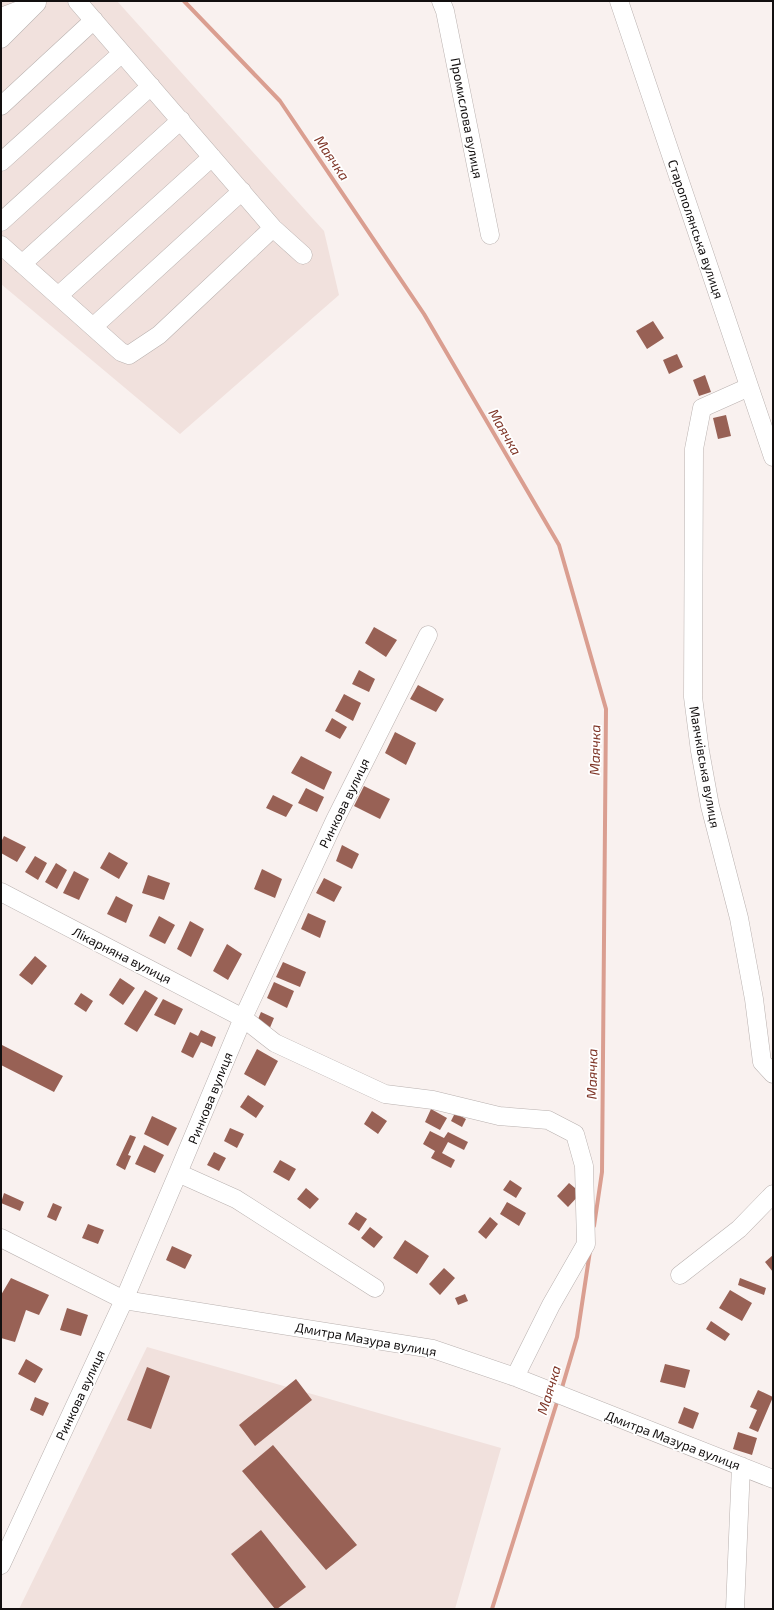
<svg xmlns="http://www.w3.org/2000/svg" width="774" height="1610" font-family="'Exo 2',sans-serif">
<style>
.built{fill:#f1e1dd}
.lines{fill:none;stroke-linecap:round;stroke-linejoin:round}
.stream{stroke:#da9e90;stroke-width:4}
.building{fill:#986155}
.minor-casing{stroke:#b9b1af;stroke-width:19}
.minor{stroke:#fff;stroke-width:18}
.labels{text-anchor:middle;stroke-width:3.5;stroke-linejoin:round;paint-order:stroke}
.street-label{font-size:13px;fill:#120f0f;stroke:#fff}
.water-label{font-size:14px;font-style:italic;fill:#7f3628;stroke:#fff}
</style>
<rect width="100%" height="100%" fill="#f9f1ef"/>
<path class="built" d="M 1,1 L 117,1 L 324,231 L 339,295 L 180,434 L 1,284 Z
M 147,1347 L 501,1448 L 455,1609 L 19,1609 Z"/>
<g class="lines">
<path class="stream" d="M 184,1 L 280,101 L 424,314 L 559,545 L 606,709 L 602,1172 L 594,1226
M 561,1391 L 577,1337 L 590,1251
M 492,1609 L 558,1399"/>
</g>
<path class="building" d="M 653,321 L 664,338 L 647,349 L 636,331 Z
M 677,354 L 683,367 L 669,374 L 663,360 Z
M 705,375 L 711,392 L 699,396 L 693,380 Z
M 726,415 L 731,436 L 718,439 L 713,418 Z
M 374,627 L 397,640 L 386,657 L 365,643 Z
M 359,670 L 375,679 L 369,692 L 352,684 Z
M 418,685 L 444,699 L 436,712 L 410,699 Z
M 344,694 L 361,703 L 353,721 L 335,711 Z
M 332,718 L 347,727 L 340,739 L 325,731 Z
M 395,732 L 416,743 L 406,765 L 385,753 Z
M 301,756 L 332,772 L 324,790 L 291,773 Z
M 364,786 L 390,799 L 380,819 L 354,806 Z
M 306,788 L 324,797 L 317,812 L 298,803 Z
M 273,795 L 293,805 L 286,817 L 266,808 Z
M 4,836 L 26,847 L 17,862 L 1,853 L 1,842 Z
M 342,845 L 359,854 L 352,869 L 336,861 Z
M 109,852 L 128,863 L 119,879 L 100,868 Z
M 35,856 L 47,863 L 38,880 L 25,872 Z
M 56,863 L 67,870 L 57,889 L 45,882 Z
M 262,869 L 282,879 L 275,898 L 254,889 Z
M 74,871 L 89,879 L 79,900 L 63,893 Z
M 148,875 L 170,883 L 164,900 L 142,893 Z
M 324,878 L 342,887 L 334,902 L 316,893 Z
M 116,896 L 133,905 L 126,923 L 107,914 Z
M 308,913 L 326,921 L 320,938 L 301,929 Z
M 159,916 L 175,925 L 165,944 L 149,936 Z
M 190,921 L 204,929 L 191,957 L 177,949 Z
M 227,944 L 242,954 L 228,980 L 213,971 Z
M 35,956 L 47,966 L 32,985 L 19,975 Z
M 283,962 L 306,972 L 300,987 L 276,977 Z
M 120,978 L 135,988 L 123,1005 L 109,995 Z
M 274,982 L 294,991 L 287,1008 L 267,998 Z
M 145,990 L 158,998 L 137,1032 L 124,1024 Z
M 81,993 L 93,1001 L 86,1012 L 74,1004 Z
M 163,999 L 183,1009 L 175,1025 L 154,1015 Z
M 261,1012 L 274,1018 L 269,1030 L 256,1024 Z
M 201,1030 L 216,1037 L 212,1047 L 201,1042 L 193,1058 L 181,1052 L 190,1032 L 198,1036 Z
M 2,1045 L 63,1076 L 54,1092 L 1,1065 Z
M 257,1049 L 278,1061 L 265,1086 L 244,1074 Z
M 248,1095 L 264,1106 L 256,1118 L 240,1107 Z
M 431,1109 L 447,1118 L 440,1130 L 425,1122 Z
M 372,1111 L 387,1121 L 378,1134 L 364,1124 Z
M 455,1113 L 466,1119 L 462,1127 L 451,1121 Z
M 152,1116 L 177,1128 L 168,1146 L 144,1134 Z
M 230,1128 L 244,1134 L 237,1148 L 224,1141 Z
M 430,1131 L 444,1138 L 448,1132 L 468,1142 L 464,1150 L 448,1142 L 442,1153 L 455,1160 L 451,1168 L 431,1158 L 435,1151 L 423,1144 Z
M 130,1135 L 136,1137 L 128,1155 L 131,1156 L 125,1170 L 116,1165 Z
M 144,1145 L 164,1155 L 155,1173 L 135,1164 Z
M 214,1152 L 226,1158 L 219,1171 L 207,1165 Z
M 280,1160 L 296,1169 L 289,1181 L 273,1172 Z
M 510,1180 L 522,1188 L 516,1198 L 503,1190 Z
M 569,1183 L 581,1193 L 568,1207 L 557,1196 Z
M 306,1188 L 319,1199 L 310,1209 L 297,1199 Z
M 4,1193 L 24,1202 L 20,1211 L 1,1203 Z
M 507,1202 L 526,1213 L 519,1226 L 500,1214 Z
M 53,1203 L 62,1207 L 56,1221 L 47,1217 Z
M 356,1212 L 367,1219 L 359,1231 L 348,1224 Z
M 490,1217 L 498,1224 L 486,1239 L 478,1232 Z
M 88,1224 L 104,1230 L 98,1244 L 82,1238 Z
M 370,1227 L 383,1237 L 374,1248 L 361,1238 Z
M 405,1240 L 429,1256 L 417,1274 L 393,1258 Z
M 172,1246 L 192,1255 L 185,1269 L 166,1260 Z
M 773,1255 L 773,1272 L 765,1262 Z
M 444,1268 L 455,1278 L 440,1295 L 429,1284 Z
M 11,1278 L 49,1295 L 39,1315 L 26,1310 L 15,1342 L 1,1338 L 1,1295 Z
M 740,1278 L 766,1288 L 764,1295 L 738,1285 Z
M 730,1290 L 752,1303 L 742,1321 L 719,1308 Z
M 465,1294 L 468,1301 L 458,1305 L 455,1298 Z
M 67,1308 L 88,1315 L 81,1336 L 60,1330 Z
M 711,1321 L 730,1334 L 725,1341 L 706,1329 Z
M 26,1359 L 43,1369 L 35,1383 L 18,1374 Z
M 665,1364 L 690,1370 L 685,1388 L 660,1382 Z
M 147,1367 L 170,1376 L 151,1429 L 127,1420 Z
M 296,1379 L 312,1400 L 255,1446 L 239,1425 Z
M 758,1390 L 773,1397 L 758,1432 L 749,1428 L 757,1410 L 750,1407 Z
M 35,1397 L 49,1403 L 43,1416 L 30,1410 Z
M 684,1407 L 699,1413 L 693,1429 L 678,1423 Z
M 738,1432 L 757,1438 L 752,1455 L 733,1449 Z
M 273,1445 L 357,1545 L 326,1570 L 242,1471 Z
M 261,1530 L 306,1587 L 277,1609 L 275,1609 L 231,1554 Z"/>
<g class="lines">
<g class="minor-casing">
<path id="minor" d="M 77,1 L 273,228 L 303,255
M 441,1 L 445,11 L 490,235
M 619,1 L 773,457
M 1,17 L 30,6
M 1,39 L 37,3
M 1,106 L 94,20
M 1,162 L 122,53
M 1,222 L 151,86
M 1,245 L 121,352 L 129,355 L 159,335 L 273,228
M 22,264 L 181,120
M 58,296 L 212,157
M 93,327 L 242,191
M 749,387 L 702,408 L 694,449 L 693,697 L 700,751 L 710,806 L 739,918 L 754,999 L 762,1062 L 773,1074
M 1,892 L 243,1018 L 275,1043 L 385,1094 L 433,1100 L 499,1116 L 548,1120 L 575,1134 L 584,1166 L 586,1244 L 551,1305 L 515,1377
M 178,1173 L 236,1199 L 375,1288
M 1,1238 L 124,1300 L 433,1349 L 515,1377 L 773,1479
M 680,1275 L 739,1229 L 773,1194
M 1,1565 L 124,1300 L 178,1173 L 243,1018 L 335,820 L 428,635
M 735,1609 L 741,1466"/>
</g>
<use href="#minor" class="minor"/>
</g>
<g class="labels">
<g class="street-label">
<text transform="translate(467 118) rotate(79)" y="5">Промислова вулиця</text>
<text transform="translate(696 229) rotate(71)" y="5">Старополянська вулиця</text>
<text transform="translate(705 767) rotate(80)" y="5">Маячківська вулиця</text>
<text transform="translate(344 803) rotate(-64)" y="5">Ринкова вулиця</text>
<text transform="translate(122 955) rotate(27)" y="5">Лікарняна вулиця</text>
<text transform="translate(210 1098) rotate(-68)" y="5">Ринкова вулиця</text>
<text transform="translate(366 1339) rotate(10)" y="5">Дмитра Мазура вулиця</text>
<text transform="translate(80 1395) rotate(-65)" y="5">Ринкова вулиця</text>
<text transform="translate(673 1440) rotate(21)" y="5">Дмитра Мазура вулиця</text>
</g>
<g class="water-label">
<text transform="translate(332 158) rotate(56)" y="5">Маячка</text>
<text transform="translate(505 432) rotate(60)" y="5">Маячка</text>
<text transform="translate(595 750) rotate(-89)" y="5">Маячка</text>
<text transform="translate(592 1074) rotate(-89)" y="5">Маячка</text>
<text transform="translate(549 1390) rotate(-73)" y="5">Маячка</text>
</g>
</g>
<rect width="774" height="1610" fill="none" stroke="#120f0f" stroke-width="4"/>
</svg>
